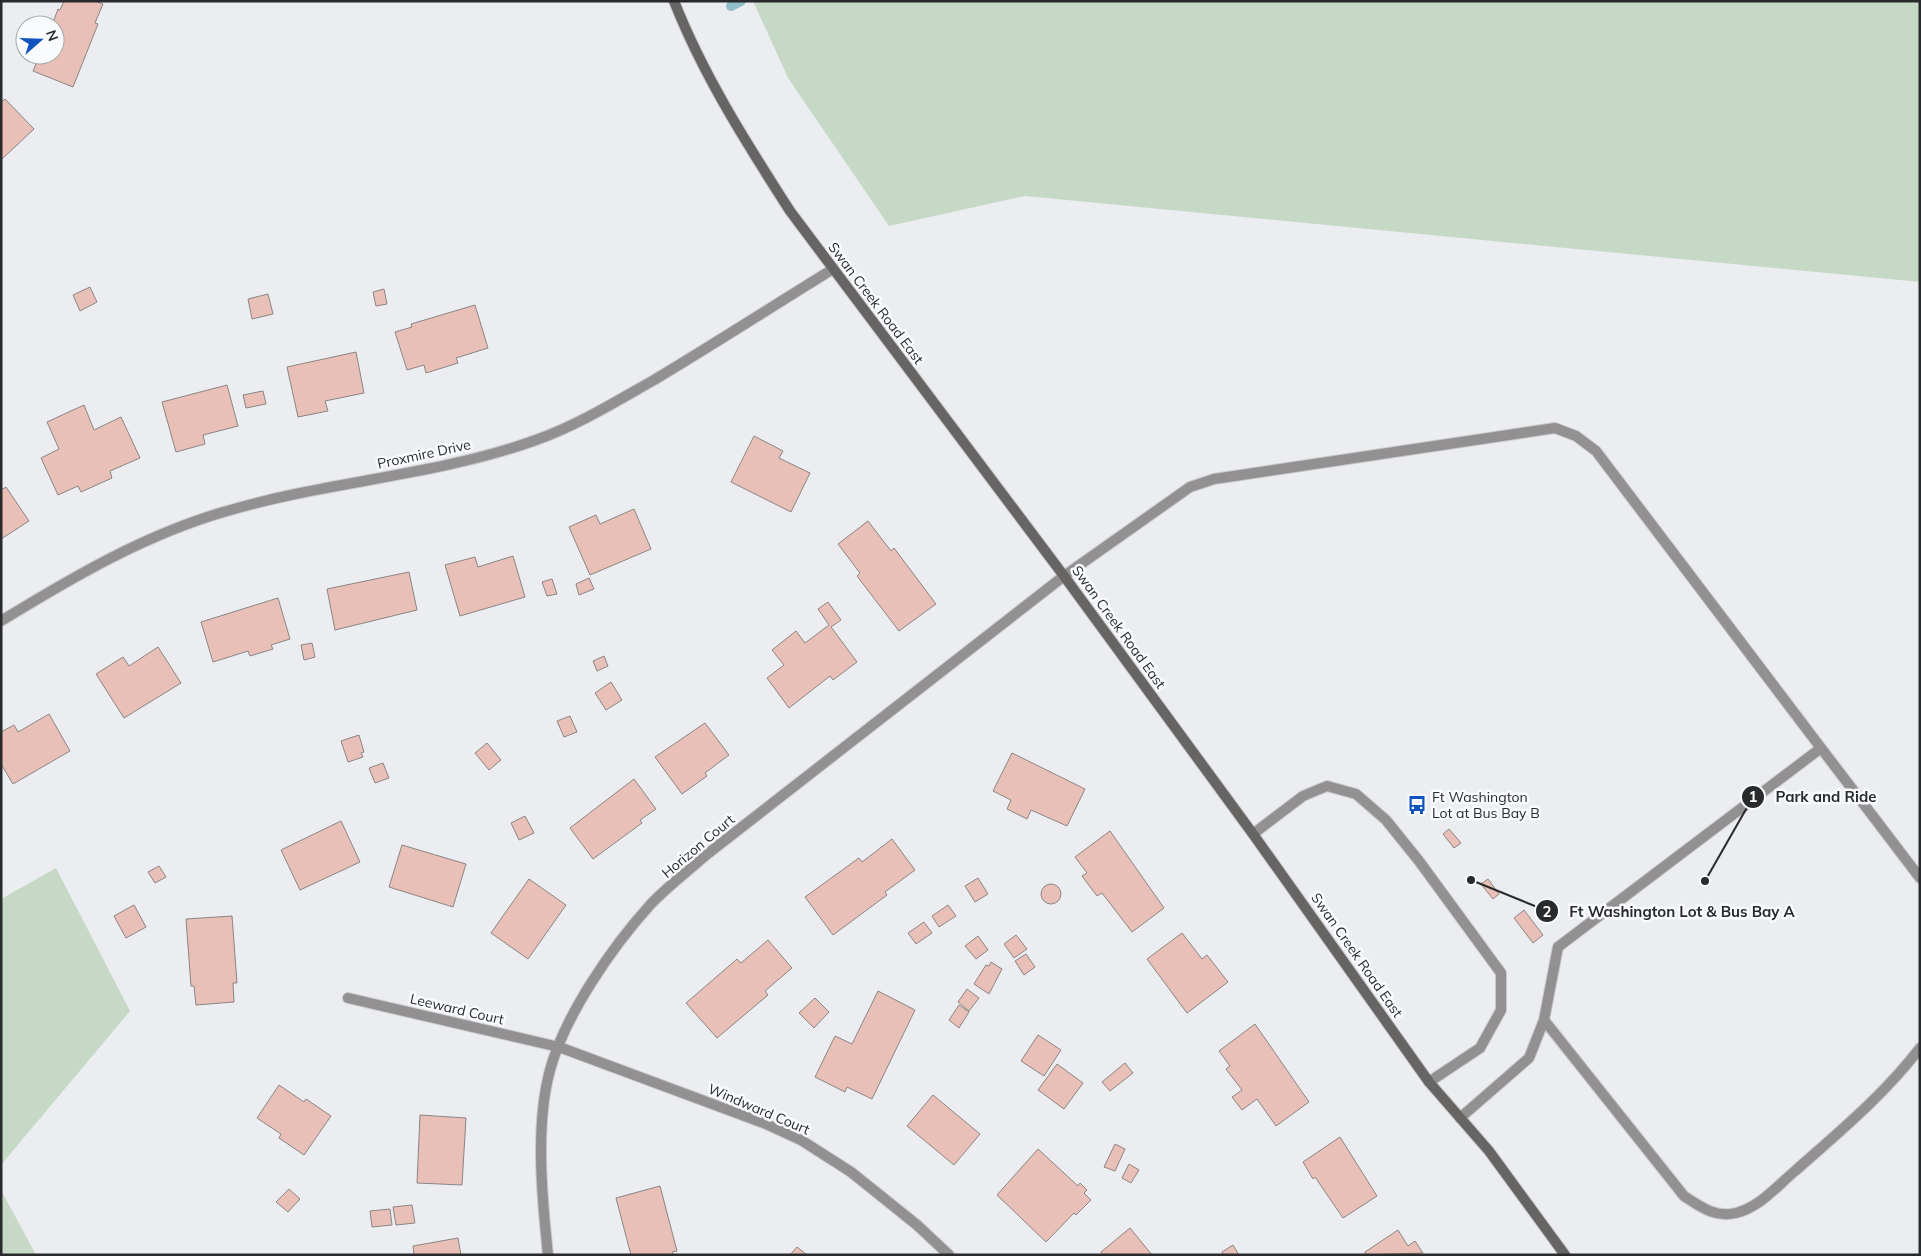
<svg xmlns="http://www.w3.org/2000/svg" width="1921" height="1256" font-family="Mulish,sans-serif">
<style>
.green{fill:#c6d9c7}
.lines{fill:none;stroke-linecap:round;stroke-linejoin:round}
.stream{stroke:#91bec8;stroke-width:10}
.building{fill:#e9c0b7;stroke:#8a8584}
.lane-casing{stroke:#c9cacd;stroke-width:12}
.street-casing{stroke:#c9cacd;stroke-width:12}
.secondary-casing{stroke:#c9cacd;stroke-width:12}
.lane{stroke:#929090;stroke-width:10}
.street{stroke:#929090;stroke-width:10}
.secondary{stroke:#676464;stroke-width:10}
.labels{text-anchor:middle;stroke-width:5;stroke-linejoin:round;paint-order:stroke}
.street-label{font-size:14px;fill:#292a2b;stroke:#f9fbff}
.poi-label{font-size:14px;fill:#292a2b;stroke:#f9fbff;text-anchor:start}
.leader{fill:none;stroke:#292a2b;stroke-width:2}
.callout-dot{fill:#292a2b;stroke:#f9fbff;stroke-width:2}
.mark-label{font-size:15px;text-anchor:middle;font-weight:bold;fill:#fff}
.callout-label{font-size:15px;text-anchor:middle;font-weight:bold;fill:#292a2b;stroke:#f9fbff;stroke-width:5;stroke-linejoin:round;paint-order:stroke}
</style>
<rect width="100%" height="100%" fill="#ecedf1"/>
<path class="green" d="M 753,1 L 1920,1 L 1920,282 L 1025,196 L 889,226 L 788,78 Z
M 56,868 L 130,1011 L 1,1165 L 1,899 Z
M 1,1190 L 36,1255 L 1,1255 Z"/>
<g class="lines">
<path class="stream" d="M 731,6 L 741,1"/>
</g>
<path class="building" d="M 64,1 L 95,1 L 103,4 L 95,23 L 98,24 L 73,87 L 33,71 L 40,55 L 55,55 L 55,25 L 52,25 L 58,9 L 60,10 Z
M 5,99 L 34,129 L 1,160 L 1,102 Z
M 90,287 L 97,302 L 80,311 L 73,295 Z
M 384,289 L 387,304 L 376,306 L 373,292 Z
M 268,294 L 273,314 L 252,319 L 248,299 Z
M 475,305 L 488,348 L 456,358 L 458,363 L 426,373 L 424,365 L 407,370 L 395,332 L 412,327 L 411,324 Z
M 356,352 L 364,393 L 325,401 L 328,411 L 298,417 L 287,367 Z
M 227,385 L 238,426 L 203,435 L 205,444 L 176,452 L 162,402 Z
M 263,391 L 266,404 L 246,408 L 243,395 Z
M 84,405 L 94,430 L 121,417 L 140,458 L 110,471 L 112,478 L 81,492 L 78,486 L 58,495 L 41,458 L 59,449 L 47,422 Z
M 754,436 L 783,451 L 779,458 L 810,473 L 791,512 L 731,482 Z
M 6,487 L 29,521 L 1,539 L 1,490 Z
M 634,509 L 651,549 L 590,575 L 569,527 L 596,515 L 600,524 Z
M 868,521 L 891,551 L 894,548 L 936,604 L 899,631 L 857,576 L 860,573 L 838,544 Z
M 513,556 L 525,597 L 460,616 L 445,565 L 475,557 L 478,567 Z
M 409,572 L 417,610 L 335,630 L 327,589 Z
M 589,578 L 594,589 L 579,595 L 576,584 Z
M 552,579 L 557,594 L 547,596 L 542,582 Z
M 278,598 L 290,639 L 271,645 L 273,649 L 250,656 L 248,651 L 213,662 L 201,622 Z
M 828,602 L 841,620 L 831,627 L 857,662 L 833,680 L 830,676 L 789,708 L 767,678 L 784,665 L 772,650 L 796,631 L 805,643 L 829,625 L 818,609 Z
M 312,643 L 315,657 L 304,660 L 301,645 Z
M 158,647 L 181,683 L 124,718 L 96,674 L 123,657 L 129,666 Z
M 604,656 L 608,666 L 597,671 L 593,661 Z
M 611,682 L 622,700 L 606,710 L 595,693 Z
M 49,714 L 70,751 L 13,784 L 1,764 L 1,732 L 14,725 L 18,732 Z
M 570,716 L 577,732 L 564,737 L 557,721 Z
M 705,723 L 729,755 L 705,773 L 707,776 L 682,794 L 655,757 Z
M 359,735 L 364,752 L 361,753 L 363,757 L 348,762 L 341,741 Z
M 487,743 L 501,760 L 489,770 L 475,753 Z
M 1012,753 L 1085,789 L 1067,826 L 1031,810 L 1027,819 L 1007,809 L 1011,800 L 993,791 Z
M 383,763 L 389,778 L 375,783 L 369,768 Z
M 634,779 L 656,809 L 640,820 L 642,823 L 593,859 L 570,828 Z
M 525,816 L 534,833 L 519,840 L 511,823 Z
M 341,821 L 360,862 L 300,890 L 281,850 Z
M 1449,829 L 1461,843 L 1454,848 L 1443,834 Z
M 1110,831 L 1164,908 L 1132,932 L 1102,893 L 1097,896 L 1082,876 L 1087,873 L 1075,857 Z
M 892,839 L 915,870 L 885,892 L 887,895 L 833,935 L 805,897 L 859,858 L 862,862 Z
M 402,845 L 466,864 L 453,907 L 389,887 Z
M 159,866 L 166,877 L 155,883 L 148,872 Z
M 978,878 L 988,894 L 975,902 L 965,886 Z
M 529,879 L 566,905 L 528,959 L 491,933 Z
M 1488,879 L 1499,894 L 1493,899 L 1481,884 Z
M1041 894a10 10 0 1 1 20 0a10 10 0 1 1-20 0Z
M 134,905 L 146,927 L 126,938 L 114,916 Z
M 948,905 L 956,916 L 939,927 L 932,916 Z
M 1524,910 L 1543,935 L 1533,943 L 1514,918 Z
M 232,916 L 237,983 L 233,983 L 234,1002 L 196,1005 L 194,986 L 191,986 L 186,919 Z
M 924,922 L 932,933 L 916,944 L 908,933 Z
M 1182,933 L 1202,959 L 1207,955 L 1228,982 L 1187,1013 L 1147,959 Z
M 1016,935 L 1027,949 L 1014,958 L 1004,944 Z
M 978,936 L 988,950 L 976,959 L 965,946 Z
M 768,940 L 792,968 L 765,991 L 768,995 L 717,1038 L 686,1003 L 737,959 L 741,963 Z
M 1026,954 L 1035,967 L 1024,975 L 1015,961 Z
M 991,962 L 1002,969 L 989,994 L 974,984 L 986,965 L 989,966 Z
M 967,989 L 979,998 L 969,1011 L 958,1002 Z
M 878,991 L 915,1010 L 872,1099 L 847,1087 L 845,1092 L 815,1077 L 835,1036 L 852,1044 Z
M 815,998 L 829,1012 L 814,1028 L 799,1013 Z
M 959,1005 L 969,1012 L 959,1028 L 949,1020 Z
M 1255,1024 L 1309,1102 L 1276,1126 L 1257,1099 L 1242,1110 L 1232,1097 L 1242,1090 L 1226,1069 L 1230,1066 L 1219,1051 Z
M 1038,1035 L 1061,1050 L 1044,1076 L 1021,1061 Z
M 1125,1063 L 1133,1073 L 1110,1091 L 1102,1082 Z
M 1057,1064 L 1083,1083 L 1064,1109 L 1038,1090 Z
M 279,1085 L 304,1102 L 306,1099 L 331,1116 L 304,1155 L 279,1138 L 281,1134 L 257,1118 Z
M 933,1095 L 980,1134 L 954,1165 L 907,1126 Z
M 420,1115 L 466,1118 L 462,1185 L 417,1183 Z
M 1340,1137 L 1377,1196 L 1343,1218 L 1315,1177 L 1313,1179 L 1303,1162 Z
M 1115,1144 L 1125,1149 L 1115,1171 L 1104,1167 Z
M 1038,1149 L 1078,1186 L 1080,1183 L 1087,1190 L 1084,1193 L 1091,1200 L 1076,1215 L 1074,1213 L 1046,1242 L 997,1195 Z
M 1129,1164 L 1139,1170 L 1131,1183 L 1122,1178 Z
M 660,1186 L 677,1251 L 672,1252 L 673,1255 L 631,1255 L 616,1198 Z
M 289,1189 L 300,1199 L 288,1212 L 276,1202 Z
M 412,1205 L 415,1223 L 396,1225 L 393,1207 Z
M 390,1209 L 392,1225 L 372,1227 L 370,1211 Z
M 1130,1228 L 1152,1255 L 1103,1255 L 1101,1252 Z
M 1398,1230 L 1408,1246 L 1415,1241 L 1423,1253 L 1365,1255 L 1365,1252 Z
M 458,1238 L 461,1255 L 414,1255 L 413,1246 Z
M 1233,1245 L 1239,1255 L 1223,1255 L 1222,1252 Z
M 797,1247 L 807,1255 L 790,1255 Z"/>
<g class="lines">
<g class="lane-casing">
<path id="lane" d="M 1064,576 L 1190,487 L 1214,479 L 1555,428 L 1576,436 L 1596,451 L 1821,748 L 1558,947 L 1544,1020 L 1529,1058 L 1460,1118
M 1821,748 L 1920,878
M 1253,834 L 1303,796 L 1327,786 L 1356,794 L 1386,820 L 1419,861 L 1501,973 L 1501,1010 L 1480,1048 L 1429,1082
M 1544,1020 L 1684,1196 C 1701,1207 1715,1218 1736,1213 C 1760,1207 1777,1186 1795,1171 C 1839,1132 1884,1095 1920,1048"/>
</g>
<g class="street-casing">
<path id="street" d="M 1,621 C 73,577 146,534 227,511 C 328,481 436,476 536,440 C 578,425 615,402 654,380 C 714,344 773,306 833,269
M 348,998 L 559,1047 L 766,1124 L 801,1140 L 851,1172 L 917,1225 L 949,1255
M 548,1255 C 542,1198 535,1125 550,1070 C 565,1015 612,947 650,905 C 667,887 688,871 706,855 L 1064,576"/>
</g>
<g class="secondary-casing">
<path id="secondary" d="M 674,1 C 703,75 747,144 790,211 L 1064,576 L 1253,834 L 1429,1082 L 1489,1151 L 1565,1255"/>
</g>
<use href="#lane" class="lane"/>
<use href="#street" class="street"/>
<use href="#secondary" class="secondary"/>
</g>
<defs>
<g id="bus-bare" transform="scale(1.5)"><path d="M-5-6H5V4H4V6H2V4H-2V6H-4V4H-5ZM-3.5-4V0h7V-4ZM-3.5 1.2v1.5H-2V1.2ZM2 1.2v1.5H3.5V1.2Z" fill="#0e53be" stroke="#f9fbff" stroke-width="2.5" paint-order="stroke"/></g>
</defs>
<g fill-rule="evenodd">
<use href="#bus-bare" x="1417" y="805"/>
</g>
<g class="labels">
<g class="street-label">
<text transform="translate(876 303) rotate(53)" y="5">Swan Creek Road East</text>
<text transform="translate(424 454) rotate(-12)" y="5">Proxmire Drive</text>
<text transform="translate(1119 627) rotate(54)" y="5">Swan Creek Road East</text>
<text transform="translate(698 846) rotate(-40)" y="5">Horizon Court</text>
<text transform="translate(1357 955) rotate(55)" y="5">Swan Creek Road East</text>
<text transform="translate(457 1009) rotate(13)" y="5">Leeward Court</text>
<text transform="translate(759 1109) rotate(23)" y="5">Windward Court</text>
</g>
<g class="poi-label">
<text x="1432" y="802">Ft Washington<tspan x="1432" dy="16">Lot at Bus Bay B</tspan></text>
</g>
</g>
<path class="leader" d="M1705 881L1753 797M1471 880L1547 911"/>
<g class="callout-dot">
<circle cx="1705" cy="881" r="5"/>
<circle cx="1471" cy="880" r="5"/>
<circle cx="1753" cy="797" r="12"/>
<circle cx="1547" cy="911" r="12"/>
</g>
<g class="mark-label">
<text x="1753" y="802">1</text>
<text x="1547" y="917">2</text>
</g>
<g class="callout-label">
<text x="1826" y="802">Park and Ride</text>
<text x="1682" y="917">Ft Washington Lot &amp; Bus Bay A</text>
</g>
<rect width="1921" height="1256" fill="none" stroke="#292a2b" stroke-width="5"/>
<g transform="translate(40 40) rotate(70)"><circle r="24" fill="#f9fbff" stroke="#a6a7aa"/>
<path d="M0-4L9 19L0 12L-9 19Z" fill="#0e53be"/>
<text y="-8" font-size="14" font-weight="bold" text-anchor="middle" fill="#292a2b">N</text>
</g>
</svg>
